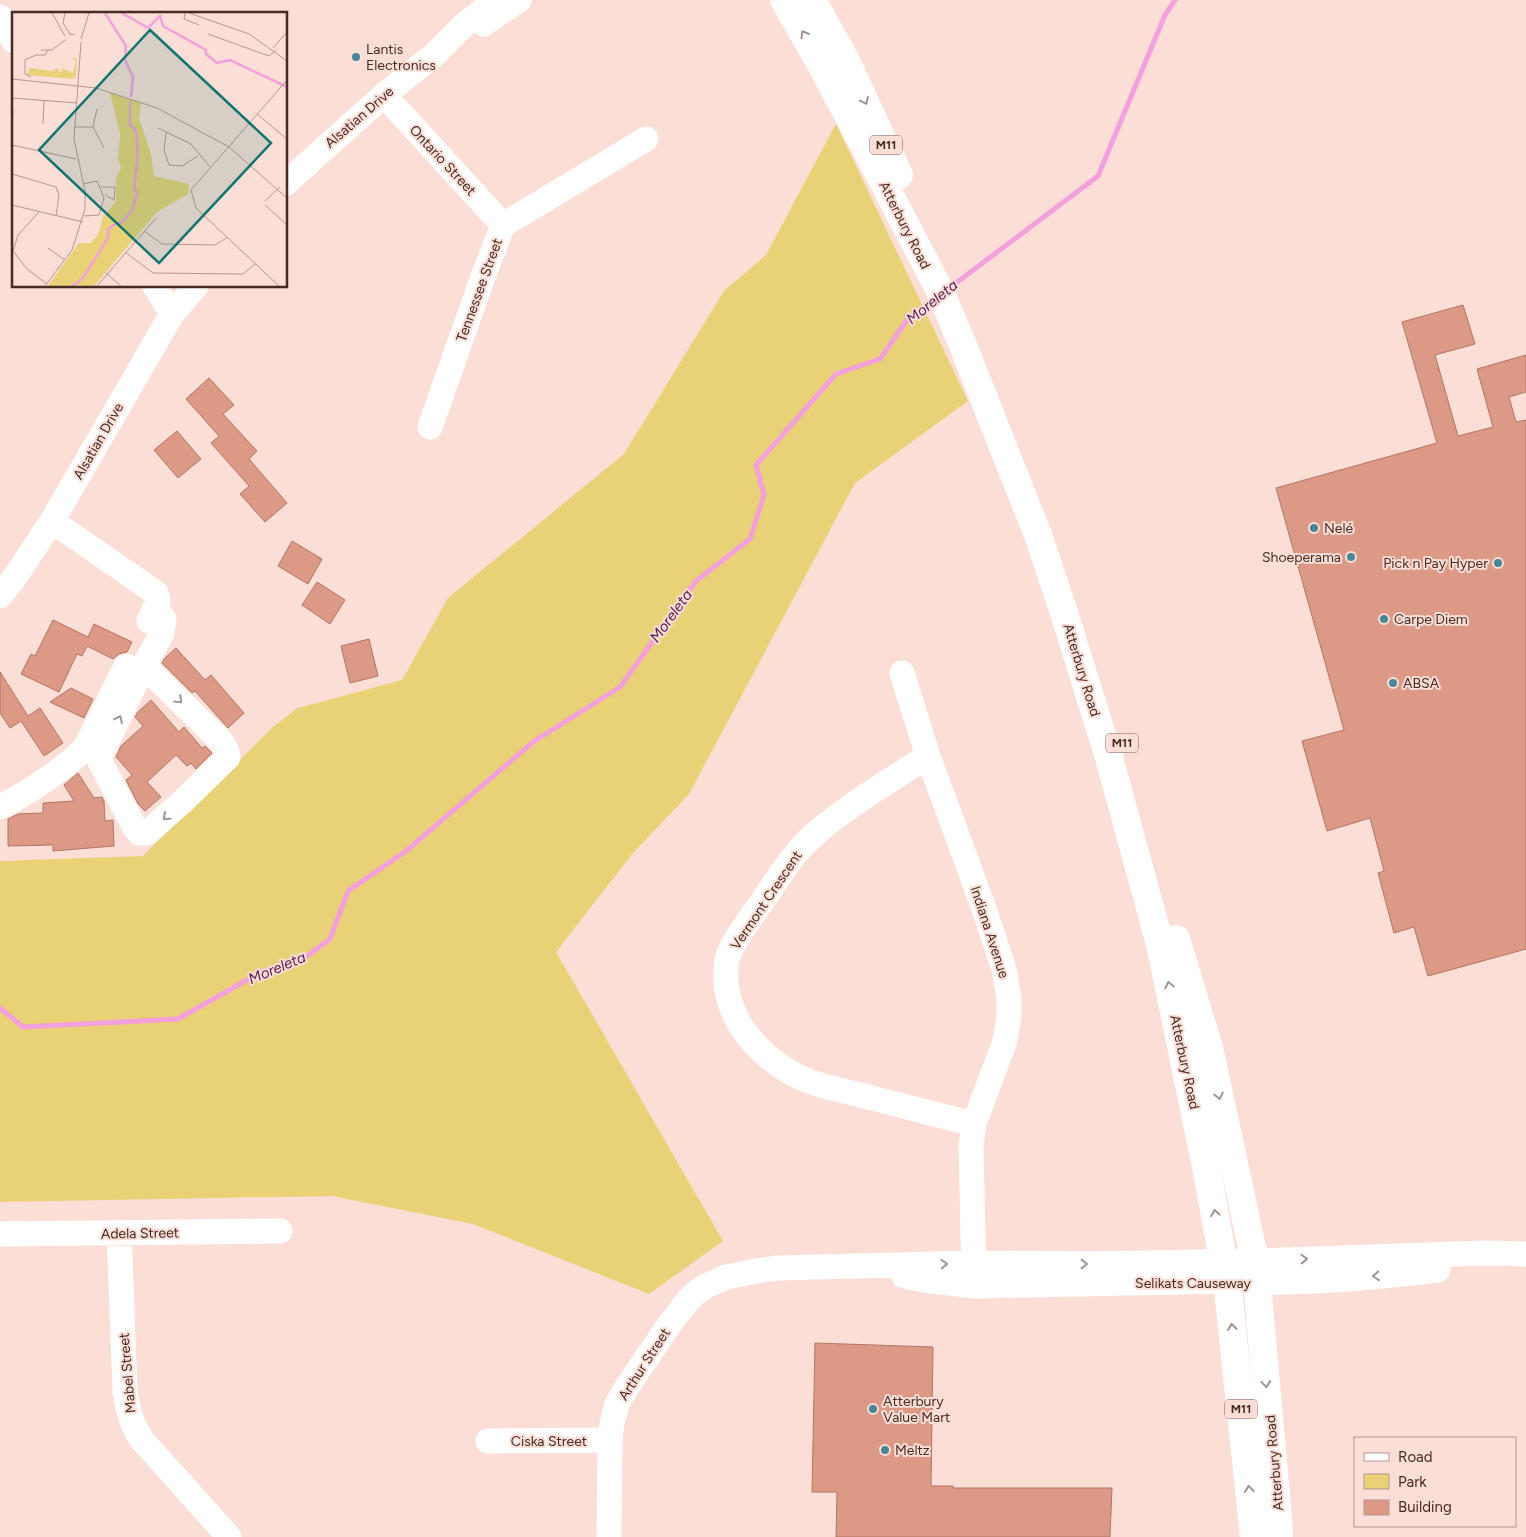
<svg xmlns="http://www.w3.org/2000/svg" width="1526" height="1537" font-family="Figtree,sans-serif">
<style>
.green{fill:#e8d275}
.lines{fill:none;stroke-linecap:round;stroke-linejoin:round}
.stream{stroke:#f4a0de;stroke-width:5}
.building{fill:#db9986;stroke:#b47563}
.minor{stroke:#fff;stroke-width:25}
.major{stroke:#fff;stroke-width:28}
.oneway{stroke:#a29592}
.poi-dot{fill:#458798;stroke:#fbded6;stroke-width:2}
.labels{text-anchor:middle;stroke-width:4;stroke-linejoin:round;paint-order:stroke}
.shield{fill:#fbded6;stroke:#7c6159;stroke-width:1}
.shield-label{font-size:12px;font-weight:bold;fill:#462b24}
.poi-label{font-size:14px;fill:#462b24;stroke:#fbded6;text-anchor:start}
.street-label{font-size:14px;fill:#462b24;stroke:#fbded6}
.water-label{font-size:15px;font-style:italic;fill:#5e1651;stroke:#fbded6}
.inset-river{fill:none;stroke:#f4a0de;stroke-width:2.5}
.inset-road{fill:none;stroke:#b3968f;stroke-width:1}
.view{fill:#0f766e;fill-opacity:0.15;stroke:#0f766e;stroke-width:2.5}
.inset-edge{fill:none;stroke:#462b24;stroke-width:2.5}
</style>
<rect width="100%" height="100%" fill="#fbded6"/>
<path class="green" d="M 836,124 L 968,401 L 855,483 L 689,794 L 633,853 L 556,952 L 723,1241 L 649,1294 L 473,1224 L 332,1196 L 0,1202 L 0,861 L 143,856 L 274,726 L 298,708 L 402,680 L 448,598 L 624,454 L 724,291 L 766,255 Z"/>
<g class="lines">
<path class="stream" d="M 948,289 L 1098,176 L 1165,15 L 1175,0
M 0,1008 L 23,1027 L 178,1019 L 261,972 L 307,956 L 330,939 L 348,891 L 406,851 L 533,742 L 620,687 L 696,581 L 750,539 L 764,495 L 756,465 L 836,374 L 880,359 L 907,320 L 935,298"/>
</g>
<path class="building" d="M 1463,305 L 1475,344 L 1435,355 L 1458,436 L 1493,427 L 1477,369 L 1526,355 L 1526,392 L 1509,397 L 1516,422 L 1526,420 L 1526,949 L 1428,976 L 1414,927 L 1394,933 L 1378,873 L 1384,871 L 1370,818 L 1327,831 L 1302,741 L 1344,730 L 1276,488 L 1437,443 L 1402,322 Z
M 209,378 L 234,405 L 223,414 L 257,451 L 249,459 L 287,503 L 265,522 L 240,494 L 249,486 L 211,443 L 219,436 L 186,399 Z
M 177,431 L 201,459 L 178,478 L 154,450 Z
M 292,541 L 322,559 L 308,584 L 278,566 Z
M 317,582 L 345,600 L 330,624 L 302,605 Z
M 53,620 L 88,637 L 94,624 L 132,642 L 127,652 L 119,654 L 113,659 L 87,646 L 82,656 L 77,654 L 59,692 L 21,674 L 31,654 L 35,656 Z
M 369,639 L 378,676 L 350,683 L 341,646 Z
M 176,648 L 205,680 L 211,675 L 244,713 L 228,728 L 195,691 L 192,693 L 162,663 L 165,658 Z
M 0,672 L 28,716 L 40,708 L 63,743 L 44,756 L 21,721 L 10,728 L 0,713 Z
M 71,688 L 93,699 L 84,718 L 50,702 Z
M 151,700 L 179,732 L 184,727 L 202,748 L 205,746 L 212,753 L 196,769 L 191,763 L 187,766 L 176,755 L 147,782 L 161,797 L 145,811 L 138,804 L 126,780 L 132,775 L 116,757 L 121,746 L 143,726 L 135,717 L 138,712 Z
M 78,773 L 94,798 L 102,797 L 104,801 L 105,821 L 113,820 L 114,846 L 53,851 L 53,845 L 8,846 L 8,819 L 18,814 L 43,813 L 43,803 L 74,801 L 64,785 Z
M 815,1343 L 933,1347 L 931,1486 L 953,1486 L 953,1488 L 1112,1488 L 1110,1537 L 836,1537 L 837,1492 L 812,1492 Z"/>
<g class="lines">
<path class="minor" d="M 0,17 L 14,41
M 484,24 L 519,0
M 384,95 L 503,225
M 286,183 L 384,95 L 435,54 L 463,26 L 495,0
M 155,286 L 172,314
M 430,427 L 484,274 L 503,225 L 646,139
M 52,521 L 156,593 L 158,600 L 149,621
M 0,596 L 15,577 L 52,521 L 172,314 L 196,286
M 144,666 L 221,741 L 226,749 L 228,757 L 182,802 L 147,833 L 139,833 L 134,826 L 100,762 L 100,756 L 144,666 L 162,633 L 164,619 L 155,608
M 902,673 L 928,756 L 983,906 L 1004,969 L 1009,998 L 1009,1016 L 1005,1041 L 974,1124 L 971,1146 L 974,1279
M 928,756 C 890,781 846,806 813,836 C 793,853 779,877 764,899 C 752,917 736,935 728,956 C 725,965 726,973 726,982 C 729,1023 761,1057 795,1075 C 816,1086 841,1090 864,1096 C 900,1105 937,1115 974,1124
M 0,807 C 23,796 70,766 86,746 L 126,666
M 119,1233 L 125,1390 C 128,1411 131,1424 143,1441 L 229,1537
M 0,1234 L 280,1231
M 904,1276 L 924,1280 L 974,1286 L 1227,1281 C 1297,1285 1368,1278 1438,1270
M 488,1441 L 610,1440
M 609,1537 L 610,1440 L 612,1423 L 617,1404 L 627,1387 L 669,1325 L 689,1299 L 697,1292 L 706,1286 L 726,1277 L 756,1271 L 778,1268 L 974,1263 L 1090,1264 L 1255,1261 L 1486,1253 L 1526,1254"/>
<path class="major" d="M 784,0 L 823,68 L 869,155 L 939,289 L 962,343 L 1038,535 L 1065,616 L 1108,754 L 1160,944 L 1207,1172 L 1227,1281 L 1254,1537
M 812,0 L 844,57 L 899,175
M 1176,939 L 1209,1048 L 1255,1261 L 1278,1517 L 1279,1537"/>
</g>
<defs><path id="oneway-chevron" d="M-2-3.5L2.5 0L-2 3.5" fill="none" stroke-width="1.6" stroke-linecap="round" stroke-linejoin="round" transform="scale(1.25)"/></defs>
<g class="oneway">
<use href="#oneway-chevron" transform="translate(804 34) rotate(-120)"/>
<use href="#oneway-chevron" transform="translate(865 101) rotate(65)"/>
<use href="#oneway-chevron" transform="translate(179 700) rotate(44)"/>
<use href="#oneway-chevron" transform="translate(119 719) rotate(-64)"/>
<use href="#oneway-chevron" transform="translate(166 817) rotate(139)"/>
<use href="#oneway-chevron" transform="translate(1169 985) rotate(-102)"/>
<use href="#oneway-chevron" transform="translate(1219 1096) rotate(78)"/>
<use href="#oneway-chevron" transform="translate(1215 1213) rotate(-100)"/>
<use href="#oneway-chevron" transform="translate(1304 1259) rotate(-2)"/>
<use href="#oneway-chevron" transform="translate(944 1264) rotate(-2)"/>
<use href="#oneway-chevron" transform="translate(1084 1264)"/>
<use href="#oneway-chevron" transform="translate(1376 1276) rotate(175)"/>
<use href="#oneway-chevron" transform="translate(1232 1327) rotate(-96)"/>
<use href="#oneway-chevron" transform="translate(1266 1384) rotate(85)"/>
<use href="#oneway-chevron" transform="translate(1249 1489) rotate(-96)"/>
</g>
<g class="poi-dot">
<circle cx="356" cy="57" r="5"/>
<circle cx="1314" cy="528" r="5"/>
<circle cx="1351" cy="557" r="5"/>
<circle cx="1498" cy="563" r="5"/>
<circle cx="1384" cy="619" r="5"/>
<circle cx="1393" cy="683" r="5"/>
<circle cx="873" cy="1409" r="5"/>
<circle cx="885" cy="1450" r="5"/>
</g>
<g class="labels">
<g class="shield">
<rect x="870" y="135.5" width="32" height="19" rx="4"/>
<rect x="1106" y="733.5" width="32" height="19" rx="4"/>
<rect x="1225" y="1399.5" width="32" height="19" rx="4"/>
</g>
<g class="shield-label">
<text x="886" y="149">M11</text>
<text x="1122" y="747">M11</text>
<text x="1241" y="1413">M11</text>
</g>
<g class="poi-label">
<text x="366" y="54">Lantis<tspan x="366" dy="16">Electronics</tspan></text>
<text x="1324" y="533">Nelé</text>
<text x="1341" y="562" text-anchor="end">Shoeperama</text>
<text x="1488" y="568" text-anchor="end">Pick n Pay Hyper</text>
<text x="1394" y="624">Carpe Diem</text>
<text x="1403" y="688">ABSA</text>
<text x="883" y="1406">Atterbury<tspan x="883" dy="16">Value Mart</tspan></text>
<text x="895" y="1455">Meltz</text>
</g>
<g class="street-label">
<text transform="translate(359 117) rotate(-41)" y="5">Alsatian Drive</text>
<text transform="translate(443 160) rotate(47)" y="5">Ontario Street</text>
<text transform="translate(905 225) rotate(63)" y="5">Atterbury Road</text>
<text transform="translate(479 290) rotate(-70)" y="5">Tennessee Street</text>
<text transform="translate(98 441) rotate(-60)" y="5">Alsatian Drive</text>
<text transform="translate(1082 670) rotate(73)" y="5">Atterbury Road</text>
<text transform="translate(766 900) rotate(-56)" y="5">Vermont Crescent</text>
<text transform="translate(990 932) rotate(72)" y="5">Indiana Avenue</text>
<text transform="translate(1185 1062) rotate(78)" y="5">Atterbury Road</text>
<text transform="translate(140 1233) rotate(-1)" y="5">Adela Street</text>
<text x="1193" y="1288">Selikats Causeway</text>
<text transform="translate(644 1364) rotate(-57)" y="5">Arthur Street</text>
<text transform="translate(127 1373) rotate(-95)" y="5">Mabel Street</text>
<text x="549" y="1446">Ciska Street</text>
<text transform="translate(1274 1463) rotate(-95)" y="5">Atterbury Road</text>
</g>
<g class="water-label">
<text transform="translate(932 302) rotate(-39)" y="5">Moreleta</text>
<text transform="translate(671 616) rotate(-54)" y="5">Moreleta</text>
<text transform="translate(277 968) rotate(-23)" y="5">Moreleta</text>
</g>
</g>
<g transform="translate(12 12)">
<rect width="275" height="275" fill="#fbded6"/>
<path d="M 59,45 L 65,47 L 64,63 L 62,67 L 15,63 L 18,56 L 40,59 L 47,56 L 46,59 L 50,60 L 50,56 L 61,61 L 64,49 ZM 98,81 L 129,91 L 127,106 L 139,142 L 142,164 L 177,172 L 176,182 L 145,200 L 82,274 L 36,274 L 67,231 L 79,231 L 87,221 L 91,205 L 104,189 L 104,166 L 109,156 L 106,147 L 108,122 Z" fill="#e8d275"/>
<path class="inset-river" d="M 93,1 L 114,34 L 113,48 L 121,65 L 119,85M 110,1 L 136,16 L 148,4 L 151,14 L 194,38 L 194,42 L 205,51 L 218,48 L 275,75M 60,274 L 71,266 L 96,226 L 96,218 L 101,213 L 109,211 L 120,199 L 125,181 L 122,176 L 126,140 L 124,119 L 118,113 L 118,89"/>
<path class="inset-road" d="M 40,1 L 53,24M 53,1 L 51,11 L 58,22 L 63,23M 173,1 L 172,7 L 187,13M 177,1 L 237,22 L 275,49M 196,22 L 257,44 L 264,38M 69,27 L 77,1M 261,36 L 275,20M 29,38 L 40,38 L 53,28M 19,65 L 13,62 L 13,48 L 24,43 L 33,43 L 36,38M 0,67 L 84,76 L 145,96 L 217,135 L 275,186M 0,86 L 65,91M 0,88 L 1,104M 85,97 L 81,115 L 92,136M 245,102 L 275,127M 31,112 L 32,88M 62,115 L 81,115M 146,116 L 179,132 L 198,155M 154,121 L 152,138 L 157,153 L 170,154 L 186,144M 0,133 L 64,147M 0,162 L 44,175 L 47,183 L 44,204M 71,172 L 85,169 L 92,186 L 87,203 L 72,204M 89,175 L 103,175 L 102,188 L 93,183M 253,189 L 268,175M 0,193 L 71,210M 253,193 L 275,213M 27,200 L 6,223 L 1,239 L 15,257 L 35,272M 132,219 L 150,232 L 203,233 L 216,225M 36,236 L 53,248M 113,240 L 141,261 L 231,262 L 243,252M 94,261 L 109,274M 33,274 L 60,238 L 73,197 L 73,179 L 62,127 L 69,30M 85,274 L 144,206M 267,274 L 184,196 L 179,178 L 275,68"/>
<path class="view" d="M 138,18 L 259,131 L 147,251 L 27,138 Z"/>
<rect width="275" height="275" class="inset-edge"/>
</g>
<rect x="1354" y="1437" width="162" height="90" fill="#fbded6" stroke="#b3968f"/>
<rect x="1364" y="1453" width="25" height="8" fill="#ffffff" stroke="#b3968f"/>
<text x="1398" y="1462" font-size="15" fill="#462b24">Road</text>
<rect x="1364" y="1474" width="25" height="15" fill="#e8d275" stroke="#b3968f"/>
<text x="1398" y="1487" font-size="15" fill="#462b24">Park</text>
<rect x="1364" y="1500" width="25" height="15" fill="#db9986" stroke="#b3968f"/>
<text x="1398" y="1512" font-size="15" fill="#462b24">Building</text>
</svg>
